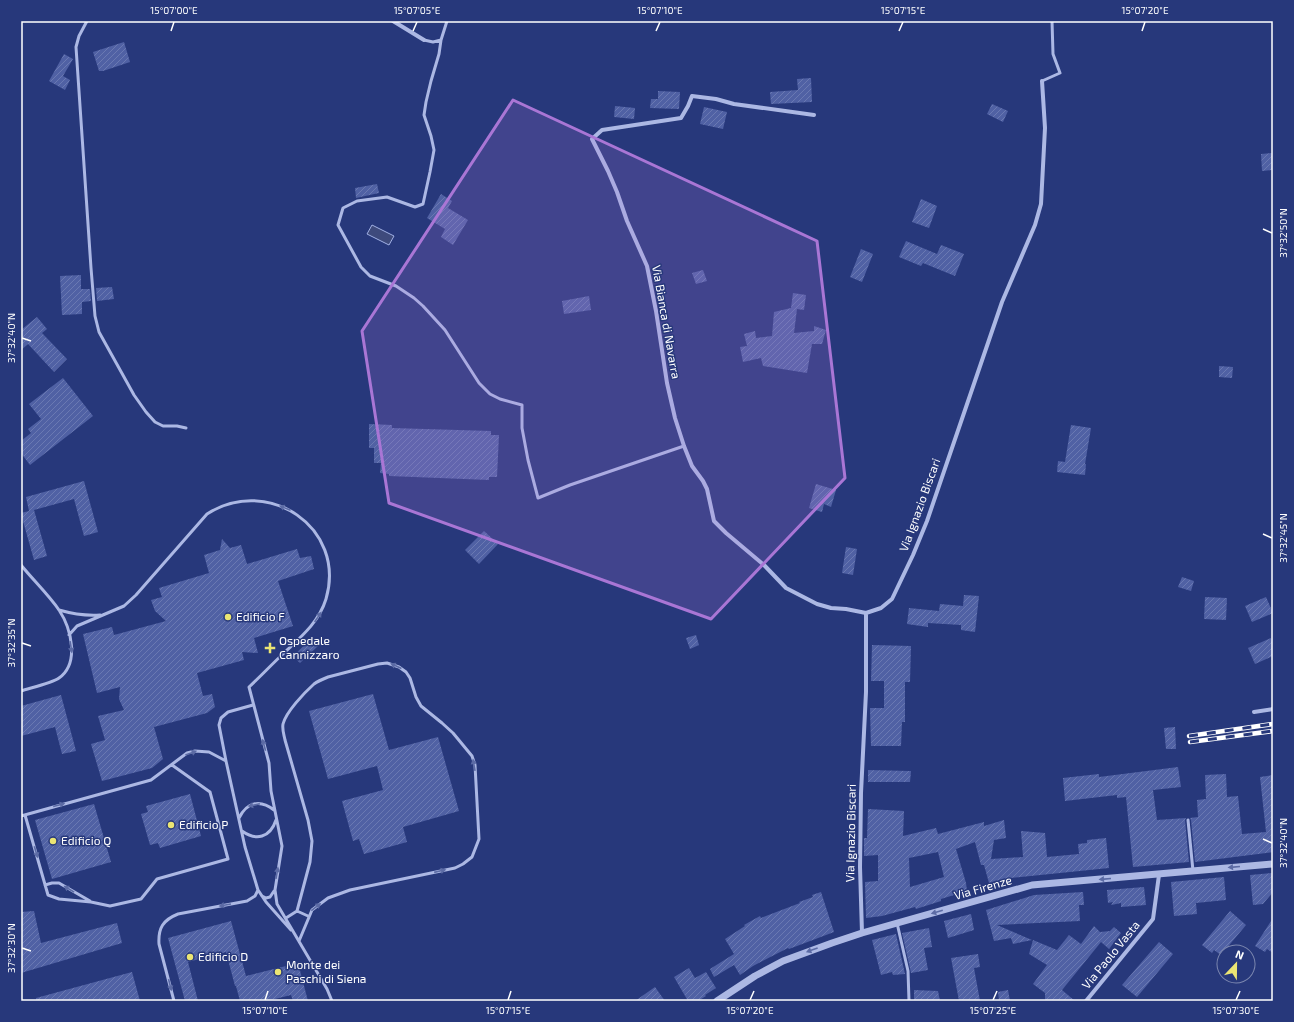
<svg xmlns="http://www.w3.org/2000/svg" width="1294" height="1022" font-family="'Exo 2',sans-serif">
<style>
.water{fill:#3e4a7c;stroke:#a1b0e4}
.building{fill:url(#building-hatch);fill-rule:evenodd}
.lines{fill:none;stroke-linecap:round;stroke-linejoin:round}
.service{stroke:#acb8e4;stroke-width:3}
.minor{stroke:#acb8e4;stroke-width:4}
.tertiary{stroke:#acb8e4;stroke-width:7}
.rail-casing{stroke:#fff;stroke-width:4.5}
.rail{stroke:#27387b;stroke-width:3;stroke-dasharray:9;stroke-linecap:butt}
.oneway{fill:#5c6ba5}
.marked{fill:#a976d5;fill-opacity:0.2;stroke:#a976d5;stroke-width:3;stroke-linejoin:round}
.ticks{fill:none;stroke:#fff;stroke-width:1.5}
.poi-dot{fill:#ebe573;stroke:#27387b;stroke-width:1.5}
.labels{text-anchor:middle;stroke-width:3;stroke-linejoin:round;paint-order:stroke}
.street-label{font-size:12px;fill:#fff;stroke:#27387b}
.poi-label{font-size:12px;fill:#fff;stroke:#27387b;text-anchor:start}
.neatline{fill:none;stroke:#fff;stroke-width:1.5}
.ticks-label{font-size:10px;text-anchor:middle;fill:#fff}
</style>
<defs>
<pattern id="building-hatch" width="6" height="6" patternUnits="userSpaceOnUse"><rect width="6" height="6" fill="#5061a4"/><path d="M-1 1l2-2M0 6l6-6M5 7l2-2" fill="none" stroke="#6a79b2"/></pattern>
</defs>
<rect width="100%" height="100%" fill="#27387b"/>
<path class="water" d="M 372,225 L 394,236 L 389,245 L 367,234 Z"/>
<path class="building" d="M 124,42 L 130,62 L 103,71 L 99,71 L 93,52 Z
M 64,54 L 73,59 L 63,76 L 70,80 L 65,90 L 49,81 Z
M 811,78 L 812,102 L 771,104 L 770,92 L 798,90 L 797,79 Z
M 658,91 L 680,92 L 679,109 L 650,108 L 651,99 L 658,99 Z
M 992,104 L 1008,111 L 1003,122 L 987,114 Z
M 615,106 L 635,108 L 634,119 L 614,117 Z
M 704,107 L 727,112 L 723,129 L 700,124 Z
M 1273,153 L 1273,170 L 1262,171 L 1261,154 Z
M 377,184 L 379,193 L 356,198 L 355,188 Z
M 441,194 L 452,201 L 448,208 L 468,220 L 453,245 L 441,237 L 445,229 L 427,218 Z
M 921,199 L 937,206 L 929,228 L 912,222 Z
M 906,241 L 937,254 L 941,245 L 964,254 L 955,276 L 923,263 L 921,266 L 899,257 Z
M 861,249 L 873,254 L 862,282 L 850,277 Z
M 703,270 L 707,281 L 696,284 L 692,273 Z
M 81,275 L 81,289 L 90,289 L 91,301 L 82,302 L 82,314 L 62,315 L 60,276 Z
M 112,287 L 114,299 L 97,301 L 96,288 Z
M 793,293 L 806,295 L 804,310 L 797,309 L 794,333 L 814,331 L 814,326 L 826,330 L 822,344 L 812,344 L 807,373 L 763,366 L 761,358 L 743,362 L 740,347 L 747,346 L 744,334 L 755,331 L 756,338 L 772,336 L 774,312 L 791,308 Z
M 589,296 L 591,310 L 564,314 L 562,301 Z
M 37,317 L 47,329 L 42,333 L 67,359 L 54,372 L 28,344 L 21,350 L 21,330 Z
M 1219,366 L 1233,367 L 1232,378 L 1219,377 Z
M 63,378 L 93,416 L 30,465 L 21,453 L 21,441 L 31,433 L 28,429 L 41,419 L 29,404 Z
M 369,424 L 392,425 L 392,428 L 491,431 L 491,435 L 499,435 L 497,477 L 489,477 L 489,480 L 389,476 L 389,474 L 380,473 L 381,463 L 374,463 L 374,448 L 369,448 Z
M 1071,425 L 1091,428 L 1085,464 L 1086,464 L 1085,475 L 1057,472 L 1058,461 L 1065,462 Z
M 84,481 L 98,532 L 84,536 L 74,499 L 34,510 L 47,556 L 34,560 L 21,514 L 21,513 L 29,511 L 26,497 Z
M 816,484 L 836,490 L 831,507 L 824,504 L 822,512 L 809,508 Z
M 484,531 L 498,544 L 479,564 L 465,550 Z
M 222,539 L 230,548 L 241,545 L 247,564 L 297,549 L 300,558 L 311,556 L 314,569 L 278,581 L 293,626 L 254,638 L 258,653 L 242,652 L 244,660 L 197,673 L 203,696 L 212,694 L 215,707 L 207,713 L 154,727 L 163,759 L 152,768 L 102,781 L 91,744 L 105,740 L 98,716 L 124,710 L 119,699 L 120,687 L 97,693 L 83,634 L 112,627 L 114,635 L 166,621 L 155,611 L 151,600 L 162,597 L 159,588 L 209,573 L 204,555 L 220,550 Z
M 846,547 L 857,549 L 853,575 L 842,573 Z
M 1182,577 L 1194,581 L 1191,591 L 1178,587 Z
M 964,595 L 979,596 L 975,632 L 961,630 L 961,625 L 928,623 L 928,627 L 907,624 L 909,608 L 939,611 L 940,604 L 963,606 Z
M 1205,597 L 1227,598 L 1226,620 L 1204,619 Z
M 1266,597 L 1273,613 L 1252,622 L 1245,606 Z
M 696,635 L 699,645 L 690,649 L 686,638 Z
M 1271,638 L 1273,644 L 1273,656 L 1255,664 L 1248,648 Z
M 311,639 L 318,646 L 300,663 L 293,656 Z
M 872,645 L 911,646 L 910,682 L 905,682 L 905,722 L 902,722 L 901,746 L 871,746 L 870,708 L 884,708 L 884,681 L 871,681 Z
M 373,694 L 389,750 L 438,737 L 459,811 L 403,827 L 407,842 L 364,854 L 359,839 L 353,841 L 342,801 L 383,790 L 377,766 L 328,779 L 309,711 Z
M 61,695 L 76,751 L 62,754 L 55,727 L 21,736 L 21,706 Z
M 1175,727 L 1176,749 L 1166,749 L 1164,728 Z
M 1178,767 L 1181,787 L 1153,790 L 1157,820 L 1186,818 L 1185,820 L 1189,862 L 1133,867 L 1126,797 L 1117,798 L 1117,795 L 1065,801 L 1063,778 L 1099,774 L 1099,777 Z
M 868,770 L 911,771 L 910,782 L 868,782 Z
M 1226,774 L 1227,797 L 1238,796 L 1242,834 L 1266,832 L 1260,777 L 1273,775 L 1273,852 L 1195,862 L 1191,820 L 1190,818 L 1198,817 L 1197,800 L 1206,799 L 1205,775 Z
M 190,794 L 201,836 L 160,848 L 158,843 L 150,845 L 141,814 L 148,812 L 146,806 Z
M 94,804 L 111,862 L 52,879 L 35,820 Z
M 868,809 L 904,811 L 903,836 L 936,828 L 938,834 L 984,822 L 984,826 L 1004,820 L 1006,838 L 994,840 L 991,859 L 1023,857 L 1021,831 L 1045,833 L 1047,857 L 1079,854 L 1078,844 L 1087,843 L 1087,840 L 1106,838 L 1109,868 L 1010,878 L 989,883 L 984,865 L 981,865 L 975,842 L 956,849 L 966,883 L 967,891 L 941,899 L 941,901 L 916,909 L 915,907 L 882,916 L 866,918 L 865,882 L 878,881 L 878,855 L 864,856 L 864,838 L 867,838 ZM 938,852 L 944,877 L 910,887 L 909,858 Z
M 1273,873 L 1273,892 L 1263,904 L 1253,905 L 1250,875 Z
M 1224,877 L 1226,900 L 1196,903 L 1197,914 L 1174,916 L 1171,882 Z
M 1144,887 L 1146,905 L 1121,907 L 1121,903 L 1111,905 L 1113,902 L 1108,903 L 1107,890 Z
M 821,892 L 834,932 L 789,949 L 788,948 L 753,966 L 740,975 L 734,965 L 714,977 L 710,969 L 734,954 L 725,939 L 745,926 L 744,925 L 760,916 L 761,918 L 800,903 L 799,902 L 813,897 L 812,895 Z
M 1083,892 L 1084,905 L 1079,905 L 1080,921 L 997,925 L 1032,940 L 1013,944 L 1011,938 L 994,941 L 986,910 L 1034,895 Z
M 34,911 L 41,943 L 117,923 L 122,943 L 21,973 L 21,912 Z
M 1230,911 L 1246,925 L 1221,955 L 1214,950 L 1212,953 L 1202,945 Z
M 971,914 L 974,930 L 948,938 L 944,921 Z
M 1273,918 L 1273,953 L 1267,949 L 1265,952 L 1255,946 Z
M 231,921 L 246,976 L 298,963 L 308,1001 L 293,1001 L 291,995 L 267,1001 L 240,1001 L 236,986 L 235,986 L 226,952 L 188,962 L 198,1001 L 185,1001 L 168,938 Z
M 1094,926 L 1100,932 L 1110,931 L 1114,927 L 1121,933 L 1109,949 L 1101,942 L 1062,990 L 1075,1001 L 1045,1001 L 1045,993 L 1033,984 L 1047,965 L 1029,954 L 1033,940 L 1057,950 L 1069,935 L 1081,944 Z
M 929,928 L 932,947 L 924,948 L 928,970 L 911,973 L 902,933 Z
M 896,934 L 905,974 L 893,975 L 892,972 L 881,975 L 872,940 Z
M 1159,942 L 1173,954 L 1137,997 L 1122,985 Z
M 978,954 L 980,967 L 974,968 L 980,1001 L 959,1001 L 951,958 Z
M 689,968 L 695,978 L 706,972 L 716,988 L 705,995 L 706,996 L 698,1001 L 688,1001 L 674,977 Z
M 132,972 L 140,1001 L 36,1001 L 36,998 Z
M 655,987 L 665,1001 L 635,1001 Z
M 914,990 L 938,991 L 940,1001 L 914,1001 Z
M 1008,990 L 1010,1001 L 999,1001 L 998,992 Z"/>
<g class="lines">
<path class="service" d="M 87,21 L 79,36 L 76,47 L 91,268 L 95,316 L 99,332 L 134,395 L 146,412 L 155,422 L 163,426 L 177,426 L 186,428
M 447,21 L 441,40 L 439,54 L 431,81 L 426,102 L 424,115 L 431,136 L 434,150 L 430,172 L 423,204 L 415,207 L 387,197 L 357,201 L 343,208 L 338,225 L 361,267 L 370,276 L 396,286 L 414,298 L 423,306 L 445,330 L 479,383 L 490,394 L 500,399 L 522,405 L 522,428 L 528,460 L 538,498 L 570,485 L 684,446
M 424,40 L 433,42 L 441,40
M 1042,81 L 1060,73 L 1053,54 L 1052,21
M 21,565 C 33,580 48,594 59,610 C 71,628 80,663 59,678 C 52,683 30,688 21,691
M 59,610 C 73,614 86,616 100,615
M 69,635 L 77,626 L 124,606 L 136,595 L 207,514 C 267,475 347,527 326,599 C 319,622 301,637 284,653 C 272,664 261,676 249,687 L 269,763 L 271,791 L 282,846 L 275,890 L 277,904 L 327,989 L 332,1001
M 226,761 L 219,725 L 221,718 L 228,712 L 253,705
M 25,815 L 48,895 L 59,899 L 91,902 L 110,906 L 141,899 L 157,879 L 228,859 L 210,792 L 172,765
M 21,816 L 151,780 L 187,753 L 195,751 L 209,752 L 226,761 L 245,847 L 258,890 L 266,902 L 291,930
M 239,818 C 247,802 260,799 274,810
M 1188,820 L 1193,871
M 242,831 C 256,841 270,838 276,820
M 45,885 L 52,883 L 59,883 L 90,901
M 262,896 L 266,898 L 270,897 L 274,891
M 297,911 L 308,916
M 286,918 L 297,911 L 310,862 L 312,841 L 308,820 L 285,740 C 284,735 282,730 283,724 C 286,712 304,693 314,684 C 318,681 323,679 328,677 L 378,664 L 387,663 L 399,667 L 406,672 L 410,678 L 416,697 L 421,706 L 442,723 L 453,733 L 472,756 L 475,765 L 479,839 L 472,857 L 463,864 L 455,868 L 350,890 L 328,898 L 312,910 L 299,941
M 897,923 L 908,971 L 909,1001
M 174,1001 L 159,944 C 158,928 163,920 178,914 L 247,901 L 255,896 L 258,890"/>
<path class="minor" d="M 393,21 L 424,40
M 814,115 L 734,104 L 716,99 L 692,96 L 688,106 L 681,118 L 602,130 L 592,139 L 608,171 L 617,192 L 627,221 L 647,266 L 656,311 L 667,383 L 675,418 L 684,446 L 692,466 L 703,481 L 707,489 L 714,521 L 726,533 L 764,565 L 786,588 L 817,604 L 831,608 L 846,609 L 866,613
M 1254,712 L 1273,709
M 862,933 L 860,867 L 861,793 L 866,692 L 866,613 L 881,608 L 892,599 L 913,555 L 927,521 L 1002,302 L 1035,225 L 1041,204 L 1045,128 L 1042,81
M 1086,1001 L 1153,919 L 1159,875"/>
<path class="tertiary" d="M 717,1001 L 755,976 L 783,961 L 832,943 L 862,933 L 1032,885 L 1273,864"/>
<g class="rail-casing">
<path id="rail" d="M 1189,736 L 1273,724
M 1190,742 L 1273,731"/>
</g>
<use href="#rail" class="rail"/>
</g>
<defs><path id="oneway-solid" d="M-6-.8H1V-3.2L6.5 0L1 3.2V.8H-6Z"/></defs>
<g class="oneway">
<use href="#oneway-solid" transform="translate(285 508) rotate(-158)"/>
<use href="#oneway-solid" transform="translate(318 617) rotate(-56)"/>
<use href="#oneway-solid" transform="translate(71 647) rotate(81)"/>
<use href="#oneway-solid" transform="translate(396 666) rotate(-155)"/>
<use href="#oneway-solid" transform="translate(264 745) rotate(-105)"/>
<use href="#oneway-solid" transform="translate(191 753) rotate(-20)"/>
<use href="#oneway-solid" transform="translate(474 765) rotate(-100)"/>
<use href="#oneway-solid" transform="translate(59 805) rotate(-15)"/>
<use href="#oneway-solid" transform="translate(254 805) rotate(168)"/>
<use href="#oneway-solid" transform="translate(36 852) rotate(74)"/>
<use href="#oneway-solid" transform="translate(1234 867) rotate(175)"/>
<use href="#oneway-solid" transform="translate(440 871) rotate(-13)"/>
<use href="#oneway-solid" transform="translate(277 873) rotate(-80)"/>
<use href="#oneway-solid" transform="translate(1105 879) rotate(175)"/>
<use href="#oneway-solid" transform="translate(69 889) rotate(-149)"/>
<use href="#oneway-solid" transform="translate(225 905) rotate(170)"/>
<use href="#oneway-solid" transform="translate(316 907) rotate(-38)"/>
<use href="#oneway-solid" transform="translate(937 912) rotate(164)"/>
<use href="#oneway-solid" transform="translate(812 950) rotate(160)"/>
<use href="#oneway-solid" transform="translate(170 985) rotate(76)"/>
</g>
<path class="marked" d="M 513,100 L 817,241 L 845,478 L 711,619 L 389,503 L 362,331 Z"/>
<path class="ticks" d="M 171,31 L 174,22M 413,31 L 417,22M 656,31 L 660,22M 899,31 L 903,22M 1142,31 L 1145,22M 1263,229 L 1272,233M 22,338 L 31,341M 1263,534 L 1272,538M 22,643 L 31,646M 1263,839 L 1272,843M 22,948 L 31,951M 265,1000 L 268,991M 508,1000 L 511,991M 750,1000 L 754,991M 993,1000 L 997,991M 1236,1000 L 1240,991"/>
<g class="poi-dot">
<circle cx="228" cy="617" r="4"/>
<path d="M268 642h4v4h4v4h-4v4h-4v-4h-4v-4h4z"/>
<circle cx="171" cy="825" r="4"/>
<circle cx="53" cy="841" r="4"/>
<circle cx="190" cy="957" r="4"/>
<circle cx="278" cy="972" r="4"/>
</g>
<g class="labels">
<g class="street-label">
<text transform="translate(666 322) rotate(80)" y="4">Via Bianca di Navarra</text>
<text transform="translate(920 505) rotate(-70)" y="4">Via Ignazio Biscari</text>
<text transform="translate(851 833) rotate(-89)" y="4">Via Ignazio Biscari</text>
<text transform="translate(983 888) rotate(-16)" y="4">Via Firenze</text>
<text transform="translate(1111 955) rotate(-51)" y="4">Via Paolo Vasta</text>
</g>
<g class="poi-label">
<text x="236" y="621">Edificio F</text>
<text x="279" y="645">Ospedale<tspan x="279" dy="14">Cannizzaro</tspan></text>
<text x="179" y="829">Edificio P</text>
<text x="61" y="845">Edificio Q</text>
<text x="198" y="961">Edificio D</text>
<text x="286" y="969">Monte dei<tspan x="286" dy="14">Paschi di Siena</tspan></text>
</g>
</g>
<rect width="1294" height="1022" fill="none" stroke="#27387b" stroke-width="44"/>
<g transform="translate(1236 964) rotate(22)"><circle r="19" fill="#27387b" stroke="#7d88b0"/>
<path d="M0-3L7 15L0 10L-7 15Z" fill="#ebe573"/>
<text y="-6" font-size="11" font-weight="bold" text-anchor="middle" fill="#ffffff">N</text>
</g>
<rect x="22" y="22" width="1250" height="978" class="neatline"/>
<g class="ticks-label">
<text x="174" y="14">15°07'00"E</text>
<text x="417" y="14">15°07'05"E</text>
<text x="660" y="14">15°07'10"E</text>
<text x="903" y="14">15°07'15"E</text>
<text x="1145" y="14">15°07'20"E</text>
<text transform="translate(1283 233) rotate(-90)" y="4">37°32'50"N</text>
<text transform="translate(11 338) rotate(-90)" y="4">37°32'40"N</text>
<text transform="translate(1283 538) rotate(-90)" y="4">37°32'45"N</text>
<text transform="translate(11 643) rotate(-90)" y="4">37°32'35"N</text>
<text transform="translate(1283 843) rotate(-90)" y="4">37°32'40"N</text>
<text transform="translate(11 948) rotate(-90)" y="4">37°32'30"N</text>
<text x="265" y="1014">15°07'10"E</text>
<text x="508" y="1014">15°07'15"E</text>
<text x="750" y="1014">15°07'20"E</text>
<text x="993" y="1014">15°07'25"E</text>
<text x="1236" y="1014">15°07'30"E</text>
</g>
</svg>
